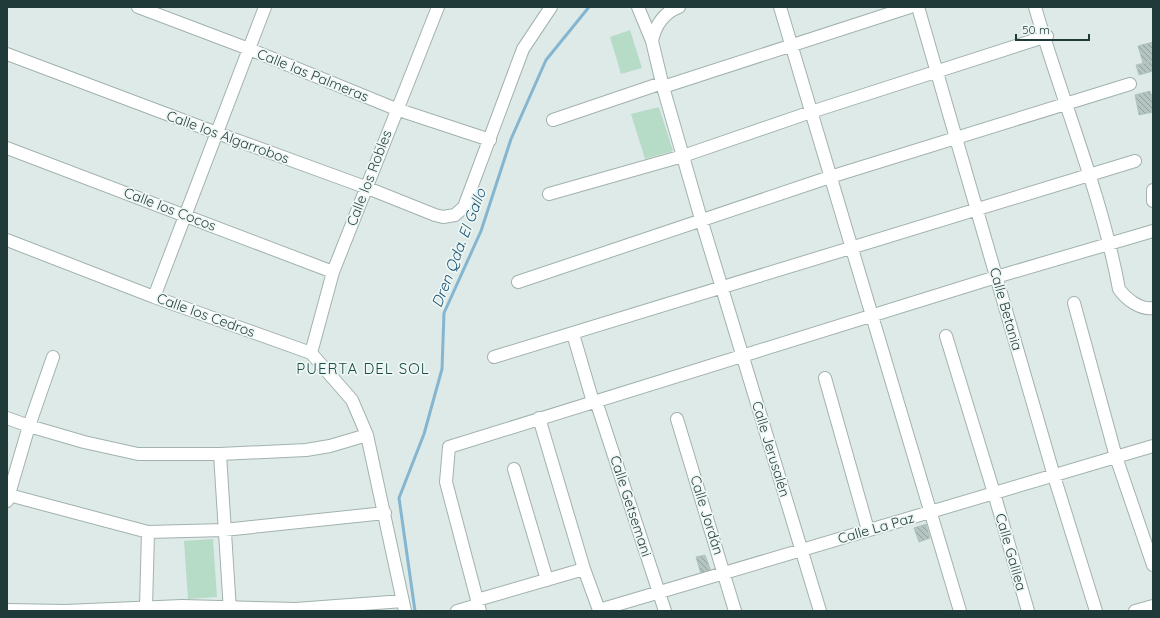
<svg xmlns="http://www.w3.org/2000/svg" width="1160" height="618" font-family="Quicksand,sans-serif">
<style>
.garden{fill:#b6dcc8}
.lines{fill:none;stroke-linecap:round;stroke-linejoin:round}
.stream{stroke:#84b6d1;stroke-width:3}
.building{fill:url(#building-back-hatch);stroke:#b1c4c0}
.minor-casing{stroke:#a1b2af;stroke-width:14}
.minor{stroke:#fff;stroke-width:12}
.labels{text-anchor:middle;stroke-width:3.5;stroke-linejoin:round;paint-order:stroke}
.street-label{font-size:14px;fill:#1f3a38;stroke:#eef7f4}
.water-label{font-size:15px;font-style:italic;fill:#195476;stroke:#eef7f4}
.neighbourhood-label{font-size:15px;letter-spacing:1px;fill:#1b4c4a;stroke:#eef7f4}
</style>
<defs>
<pattern id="building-back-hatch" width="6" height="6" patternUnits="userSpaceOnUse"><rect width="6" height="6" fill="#b4c5c1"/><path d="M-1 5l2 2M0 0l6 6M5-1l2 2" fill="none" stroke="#92a19e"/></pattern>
</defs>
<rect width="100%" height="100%" fill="#deeae7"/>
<path class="garden" d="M 630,30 L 642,68 L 621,74 L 610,37 Z
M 659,107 L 673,151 L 645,159 L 631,114 Z
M 213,539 L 217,597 L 188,599 L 184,541 Z"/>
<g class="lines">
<path class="stream" d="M 415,611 L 399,498 L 424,434 L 442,369 L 444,313 L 481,231 L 511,139 L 546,60 L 589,7"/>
</g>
<path class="building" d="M 1153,42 L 1153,60 L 1143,63 L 1138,46 Z
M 1153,61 L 1153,71 L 1139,75 L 1136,65 Z
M 1150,91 L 1153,100 L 1153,112 L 1139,115 L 1135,95 Z
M 926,524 L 930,538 L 919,542 L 914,528 Z
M 705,555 L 711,571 L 701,574 L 696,557 Z"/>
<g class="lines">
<g class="minor-casing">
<path id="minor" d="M 138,7 L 249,49 L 396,109 L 490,140
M 638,7 L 652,41 L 663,87 L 701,219 L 820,611
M 780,7 L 960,611
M 918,7 L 1054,476 L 1096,611
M 1035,7 C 1062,101 1101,192 1119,289 C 1126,299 1140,310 1153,308
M 652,41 C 655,26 664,12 679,7
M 7,54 L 217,133 L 365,187 L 435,215 L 443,217 L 455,215 L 464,207 L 523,49 L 551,7
M 663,87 L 910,7
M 553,120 L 662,83
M 7,148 L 333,272
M 1153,190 L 1153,201
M 549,194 L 683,156 L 811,112 L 1047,36
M 7,240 L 154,297 L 311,353 L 352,400 L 367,435 L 405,611
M 518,282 L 830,177 L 1130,84
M 154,297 L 265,7
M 1074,303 L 1116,457 L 1153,565
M 573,334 L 593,402
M 946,336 L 994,493 L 1028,611
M 311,353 L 333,272 L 438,7
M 494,357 L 1135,161
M 825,378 L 868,530
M 596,401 L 665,611
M 7,418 L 29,426 L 84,442 L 138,454 L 220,454 L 306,450 L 330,446 L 367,435
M 539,418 L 584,569 L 599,610 L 1153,446
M 677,419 L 735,611
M 220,454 L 230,611
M 514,469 L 547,580
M 9,495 L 148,532 L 224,530 L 385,513
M 7,501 L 29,426 L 53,357
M 477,600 L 584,569
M 146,607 L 148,532
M 7,610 L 65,611 L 182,606 L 296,609 L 403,601
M 457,611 L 478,605
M 480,611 L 446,482 L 449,447 L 996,277 L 1153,231
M 1135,611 L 1153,606"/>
</g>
<use href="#minor" class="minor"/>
</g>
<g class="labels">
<g class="street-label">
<text transform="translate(313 75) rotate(22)" y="5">Calle las Palmeras</text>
<text transform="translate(228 137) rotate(20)" y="5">Calle los Algarrobos</text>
<text transform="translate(369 178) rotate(-69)" y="5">Calle los Robles</text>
<text transform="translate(170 209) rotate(21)" y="5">Calle los Cocos</text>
<text transform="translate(1006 309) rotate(74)" y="5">Calle Betania</text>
<text transform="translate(206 315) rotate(20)" y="5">Calle los Cedros</text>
<text transform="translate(771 449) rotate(73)" y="5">Calle Jerusalén</text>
<text transform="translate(631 506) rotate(72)" y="5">Calle Getsemani</text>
<text transform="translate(707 515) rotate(73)" y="5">Calle Jordán</text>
<text transform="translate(876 528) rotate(-16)" y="5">Calle La Paz</text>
<text transform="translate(1011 552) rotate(74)" y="5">Calle Galilea</text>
</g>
<g class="water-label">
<text transform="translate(459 248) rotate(-69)" y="5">Dren Qda. El Gallo</text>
</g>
<g class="neighbourhood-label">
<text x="363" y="374">PUERTA DEL SOL</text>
</g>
</g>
<rect width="1160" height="618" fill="none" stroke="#1f3a38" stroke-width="16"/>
<path d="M1016 34v6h73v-6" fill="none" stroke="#1f3a38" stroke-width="2"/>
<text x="1022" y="34" font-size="12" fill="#1f3a38" stroke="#eef7f4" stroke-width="3" paint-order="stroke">50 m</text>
</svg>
